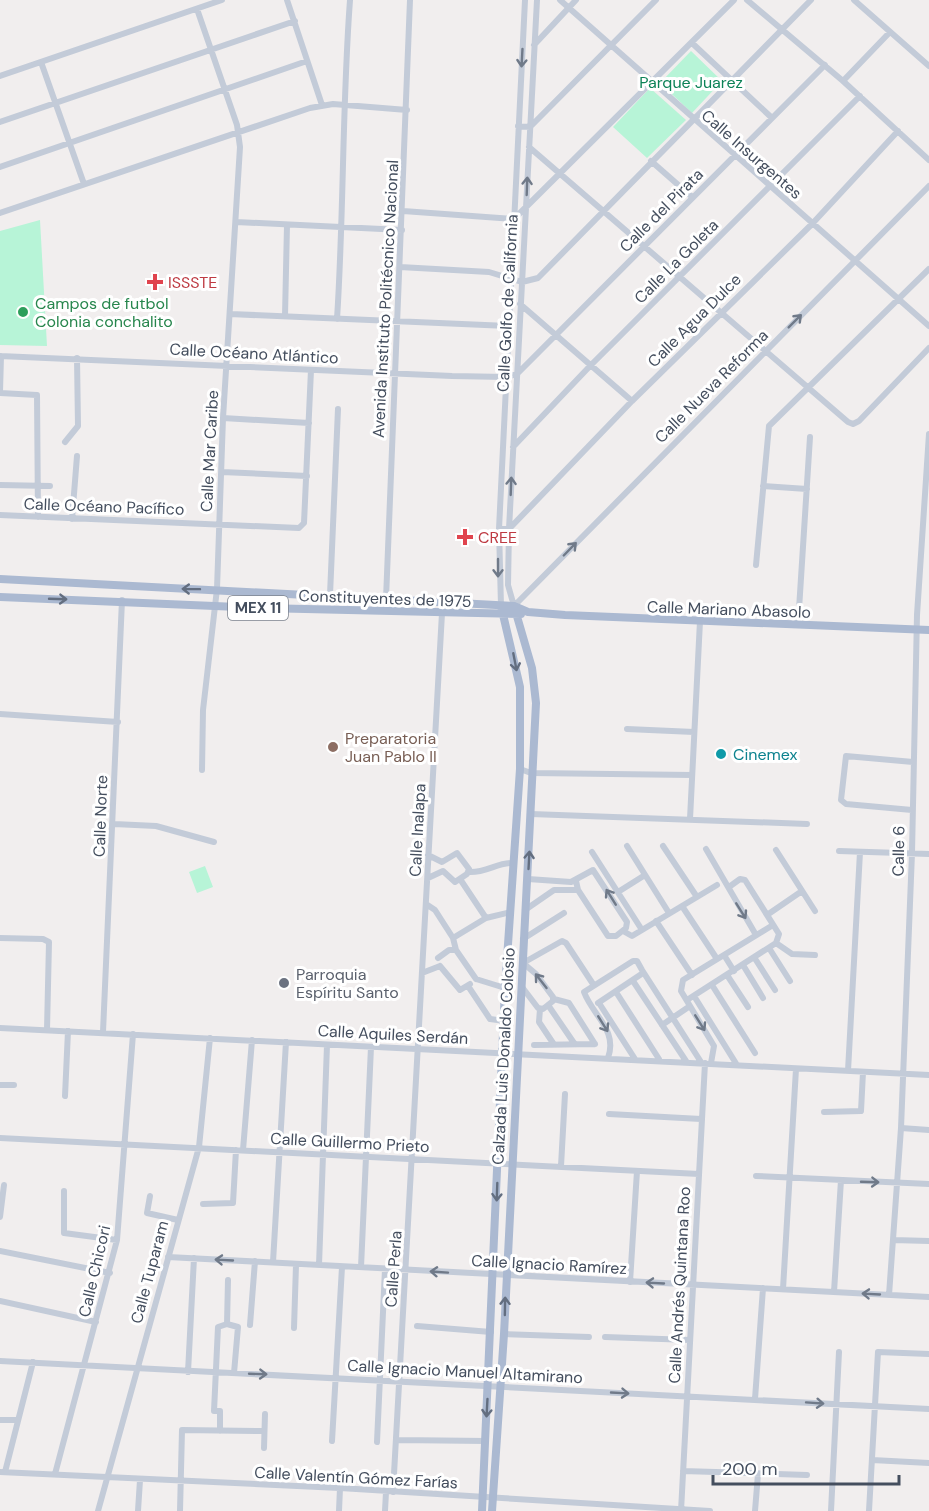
<svg xmlns="http://www.w3.org/2000/svg" width="929" height="1511" font-family="'DM Sans',sans-serif">
<style>
.green{fill:#b7f4d7}
.lines{fill:none;stroke-linecap:round;stroke-linejoin:round}
.minor{stroke:#c3cbd8;stroke-width:6}
.major{stroke:#abb9d1;stroke-width:8}
.oneway{stroke:#707a89}
.oneway2{stroke:#636e80}
.health-dot{fill:#e0444e;stroke:#fff;stroke-width:2}
.leisure-dot{fill:#2e9e5b;stroke:#fff;stroke-width:2}
.education-dot{fill:#8d6e63;stroke:#fff;stroke-width:2}
.culture-dot{fill:#0f9aa8;stroke:#fff;stroke-width:2}
.worship-dot{fill:#6b7280;stroke:#fff;stroke-width:2}
.labels{text-anchor:middle;stroke-width:6;stroke-linejoin:round;paint-order:stroke}
.shield{fill:#fff;stroke:#7c838e;stroke-width:1.5}
.shield-label{font-size:15px;font-weight:bold;fill:#444e5e}
.park-label{font-size:16px;fill:#0c8257;stroke:#fff}
.street-label{font-size:16px;fill:#444e5e;stroke:#fff}
.health-label{font-size:16px;fill:#be3a42;stroke:#fff;text-anchor:start}
.leisure-label{font-size:16px;fill:#27864d;stroke:#fff;text-anchor:start}
.education-label{font-size:16px;fill:#785e54;stroke:#fff;text-anchor:start}
.culture-label{font-size:16px;fill:#0d838f;stroke:#fff;text-anchor:start}
.worship-label{font-size:16px;fill:#5b616d;stroke:#fff;text-anchor:start}
</style>
<rect width="100%" height="100%" fill="#f1eeee"/>
<path class="green" d="M 691,51 L 722,81 L 692,113 L 660,83 Z
M 650,88 L 686,120 L 647,158 L 613,127 Z
M 40,220 L 47,346 L 0,345 L 0,231 Z
M 205,866 L 213,887 L 197,893 L 189,872 Z"/>
<g class="lines">
<path class="minor" d="M 287,0 L 322,105
M 537,0 L 509,529 L 508,585 L 514,606 L 929,186
M 560,0 L 929,326
M 747,0 L 843,81 L 929,160
M 854,0 L 929,66
M 197,9 L 237,125 L 240,147 L 223,418 L 217,589 L 203,710 L 202,770
M 692,43 L 772,118
M 534,45 L 576,0
M 41,62 L 84,184
M 0,76 L 222,0
M 843,81 L 890,32
M 0,122 L 295,21
M 518,126 L 530,127 L 656,0
M 529,147 L 848,422 L 853,424 L 859,421 L 929,348
M 651,161 L 692,197
M 0,167 L 307,61
M 403,211 L 514,219 L 734,0
M 0,213 L 310,108 L 333,104 L 407,110
M 236,222 L 402,230
M 400,267 L 489,272 L 522,282 L 538,278 L 811,0
M 520,304 L 632,401
M 230,314 L 508,326
M 285,316 L 287,225
M 337,319 C 344,213 342,106 350,0
M 0,356 L 452,376 L 506,377 L 517,374 L 825,65
M 0,392 L 1,356
M 0,393 L 37,395 L 38,517
M 223,418 L 309,423
M 65,442 L 78,426 L 77,358
M 513,447 L 590,366 L 860,96
M 222,472 L 307,476
M 0,485 L 50,486
M 763,486 L 807,489
M 0,515 L 299,528 L 304,523 L 311,370
M 72,519 L 77,456
M 499,529 L 509,529 L 632,401 L 812,224 L 898,131
M 756,565 L 769,426 L 929,269
M 330,595 L 338,409
M 386,599 L 410,0
M 501,606 L 499,529 L 525,0
M 798,625 L 810,437
M 0,714 L 118,722
M 627,729 L 694,732
M 520,769 L 531,773 L 692,775
M 912,810 L 846,804 L 841,800 L 846,756 L 913,762
M 531,814 L 807,824
M 690,819 L 700,621
M 114,824 L 156,826 L 214,842
M 627,846 L 669,913
M 663,846 L 697,897
M 706,849 L 756,935
M 776,850 L 815,911
M 839,851 L 929,854
M 592,852 L 642,930
M 469,872 C 486,873 498,862 513,863
M 428,878 L 443,871 L 455,882 L 467,874 L 469,869 L 457,853 L 442,862 L 428,855
M 460,879 L 486,918
M 528,879 L 571,882 L 593,870 L 627,922 L 626,928 L 616,936 L 608,936 L 578,890 L 576,881
M 729,887 L 740,879 L 745,880 L 779,934 L 776,943
M 618,892 L 645,875
M 426,904 L 435,910 L 453,938 L 456,950 L 476,979
M 682,906 L 717,959
M 525,910 L 554,890 L 578,890
M 767,915 L 802,891
M 656,921 L 692,975
M 623,931 L 632,936 L 717,885
M 0,938 L 43,939 L 49,942 L 47,1030
M 453,938 L 486,918 L 511,912
M 523,939 L 564,913
M 776,943 L 792,954 L 815,955
M 769,948 L 790,981
M 724,955 L 734,971
M 754,957 L 775,990
M 438,958 L 449,950 L 456,950
M 743,965 L 763,998
M 440,966 L 460,990 L 470,984
M 422,973 L 440,966
M 727,975 L 748,1007
M 476,979 L 505,988
M 633,981 L 686,1061
M 712,985 L 755,1053
M 468,986 L 490,1019 L 505,1021
M 522,987 L 538,1008 L 543,1009 L 553,1001 L 553,997 L 536,974 L 523,963 L 562,941 L 566,943 L 593,984
M 616,992 L 659,1059
M 694,996 L 737,1065
M 554,999 L 569,1003 L 595,1044
M 687,1000 L 776,943
M 598,1003 L 643,973
M 599,1003 L 635,1059
M 548,1005 L 574,1043
M 540,1009 L 539,1022 L 553,1043
M 662,1025 L 690,1006
M 0,1028 L 929,1075
M 103,1032 L 122,600
M 534,1045 L 595,1044
M 608,1058 C 618,1030 593,1016 584,992 L 633,961 L 637,961 L 642,970 L 701,1062
M 711,1063 L 714,1046 L 681,991 L 683,980 L 773,925
M 848,1071 L 860,852
M 0,1085 L 14,1085
M 65,1096 L 68,1031
M 824,1112 L 861,1111 L 863,1072
M 609,1114 L 701,1119
M 901,1128 L 929,1130
M 0,1138 L 699,1174
M 243,1150 L 252,1040
M 561,1166 L 565,1094
M 756,1176 L 929,1184
M 64,1191 L 64,1233 L 117,1240
M 150,1196 L 147,1213 L 178,1220
M 203,1204 L 233,1203 L 236,1150
M 0,1217 L 4,1185
M 893,1240 L 929,1241
M 0,1251 L 110,1273
M 168,1257 L 929,1297
M 273,1262 L 286,1042
M 319,1265 L 327,1045
M 361,1267 L 371,1047
M 630,1282 L 637,1171
M 783,1289 L 796,1069
M 834,1292 L 841,1180
M 889,1295 L 901,1128 L 912,853 L 917,615 L 929,434
M 0,1301 L 96,1322
M 227,1324 L 238,1327 L 234,1373
M 250,1325 L 255,1261
M 417,1326 L 491,1332
M 294,1328 L 296,1265
M 504,1334 L 589,1337
M 605,1337 L 690,1340
M 0,1361 C 310,1377 619,1393 929,1409
M 188,1372 L 194,1258
M 755,1399 L 763,1288
M 0,1420 L 18,1420
M 220,1431 L 220,1411 L 214,1411 L 218,1327 L 227,1324 L 228,1280
M 397,1440 L 486,1441
M 332,1441 L 342,1267
M 377,1442 L 385,1269
M 264,1448 L 265,1414
M 872,1460 L 929,1463
M 683,1471 L 807,1475
M 0,1472 L 340,1488 L 710,1511
M 5,1472 L 33,1362
M 55,1474 L 117,1240 L 133,1034
M 393,1492 L 442,613
M 98,1511 L 199,1147 L 210,1038
M 138,1511 L 140,1480
M 180,1511 L 182,1430 L 264,1431
M 339,1511 L 340,1488
M 385,1511 L 386,1492
M 681,1511 L 705,1063
M 755,1511 L 758,1474
M 831,1511 L 839,1352
M 869,1511 L 878,1352 L 929,1354"/>
<path class="major" d="M 0,579 L 514,606 L 528,612 L 565,615 L 929,630
M 0,597 L 262,608 L 521,614
M 482,1511 L 505,988 L 520,769 L 520,687 L 501,606
M 492,1511 L 504,1334 L 536,703 L 532,668 L 514,606"/>
</g>
<defs><path id="oneway-shaft" d="M-6 0H5M1.5-3L5.5 0L1.5 3" fill="none" stroke-width="1.6" stroke-linecap="round" stroke-linejoin="round" transform="scale(1.5)"/></defs>
<g class="oneway">
<use href="#oneway-shaft" transform="translate(522 58) rotate(93)"/>
<use href="#oneway-shaft" transform="translate(527 186) rotate(-88)"/>
<use href="#oneway-shaft" transform="translate(795 321) rotate(-45)"/>
<use href="#oneway-shaft" transform="translate(511 486) rotate(-88)"/>
<use href="#oneway-shaft" transform="translate(570 549) rotate(-46)"/>
<use href="#oneway-shaft" transform="translate(498 568) rotate(90)"/>
<use href="#oneway-shaft" transform="translate(611 897) rotate(-122)"/>
<use href="#oneway-shaft" transform="translate(741 911) rotate(58)"/>
<use href="#oneway-shaft" transform="translate(541 981) rotate(-128)"/>
<use href="#oneway-shaft" transform="translate(700 1023) rotate(58)"/>
<use href="#oneway-shaft" transform="translate(603 1024) rotate(58)"/>
<use href="#oneway-shaft" transform="translate(870 1182) rotate(2)"/>
<use href="#oneway-shaft" transform="translate(224 1260) rotate(-177)"/>
<use href="#oneway-shaft" transform="translate(439 1272) rotate(-176)"/>
<use href="#oneway-shaft" transform="translate(655 1283) rotate(-177)"/>
<use href="#oneway-shaft" transform="translate(871 1294) rotate(-177)"/>
<use href="#oneway-shaft" transform="translate(258 1374) rotate(2)"/>
<use href="#oneway-shaft" transform="translate(620 1393) rotate(3)"/>
<use href="#oneway-shaft" transform="translate(815 1403) rotate(4)"/>
</g>
<g class="oneway2">
<use href="#oneway-shaft" transform="translate(191 589) rotate(-179)"/>
<use href="#oneway-shaft" transform="translate(58 599) rotate(2)"/>
<use href="#oneway-shaft" transform="translate(515 662) rotate(79)"/>
<use href="#oneway-shaft" transform="translate(529 860) rotate(-87)"/>
<use href="#oneway-shaft" transform="translate(497 1192) rotate(92)"/>
<use href="#oneway-shaft" transform="translate(505 1306) rotate(-89)"/>
<use href="#oneway-shaft" transform="translate(487 1408) rotate(93)"/>
</g>
<g class="health-dot">
<path d="M152 273h6v6h6v6h-6v6h-6v-6h-6v-6h6z"/>
<path d="M462 528h6v6h6v6h-6v6h-6v-6h-6v-6h6z"/>
</g>
<circle class="leisure-dot" cx="23" cy="312" r="6"/>
<circle class="education-dot" cx="333" cy="747" r="6"/>
<circle class="culture-dot" cx="721" cy="754" r="6"/>
<circle class="worship-dot" cx="284" cy="983" r="6"/>
<g class="labels">
<rect class="shield" x="228" y="596" width="60" height="24" rx="4.5"/>
<g class="shield-label">
<text x="258" y="613">MEX 11</text>
</g>
<g class="park-label">
<text x="691" y="88">Parque Juarez</text>
</g>
<g class="street-label">
<text transform="translate(752 154) rotate(41)" y="6">Calle Insurgentes</text>
<text transform="translate(661 210) rotate(-45)" y="6">Calle del Pirata</text>
<text transform="translate(676 261) rotate(-45)" y="6">Calle La Goleta</text>
<text transform="translate(385 299) rotate(-87)" y="6">Avenida Instituto Politécnico Nacional</text>
<text transform="translate(507 303) rotate(-87)" y="6">Calle Golfo de California</text>
<text transform="translate(694 320) rotate(-45)" y="6">Calle Agua Dulce</text>
<text transform="translate(254 353) rotate(3)" y="6">Calle Océano Atlántico</text>
<text transform="translate(711 386) rotate(-45)" y="6">Calle Nueva Reforma</text>
<text transform="translate(209 451) rotate(-87)" y="6">Calle Mar Caribe</text>
<text transform="translate(104 506) rotate(2)" y="6">Calle Océano Pacífico</text>
<text transform="translate(385 598) rotate(2)" y="6">Constituyentes de 1975</text>
<text transform="translate(729 609) rotate(2)" y="6">Calle Mariano Abasolo</text>
<text transform="translate(100 816) rotate(-88)" y="6">Calle Norte</text>
<text transform="translate(417 830) rotate(-87)" y="6">Calle Inalapa</text>
<text transform="translate(898 851) rotate(-89)" y="6">Calle 6</text>
<text transform="translate(393 1034) rotate(3)" y="6">Calle Aquiles Serdán</text>
<text transform="translate(503 1056) rotate(-87)" y="6">Calzada Luis Donaldo Colosio</text>
<text transform="translate(350 1142) rotate(3)" y="6">Calle Guillermo Prieto</text>
<text transform="translate(549 1264) rotate(3)" y="6">Calle Ignacio Ramírez</text>
<text transform="translate(393 1269) rotate(-86)" y="6">Calle Perla</text>
<text transform="translate(94 1271) rotate(-77)" y="6">Calle Chicori</text>
<text transform="translate(149 1272) rotate(-75)" y="6">Calle Tuparam</text>
<text transform="translate(679 1285) rotate(-87)" y="6">Calle Andrés Quintana Roo</text>
<text transform="translate(465 1371) rotate(3)" y="6">Calle Ignacio Manuel Altamirano</text>
<text transform="translate(356 1477) rotate(3)" y="6">Calle Valentín Gómez Farías</text>
</g>
<g class="health-label">
<text x="168" y="288">ISSSTE</text>
<text x="478" y="543">CREE</text>
</g>
<g class="leisure-label">
<text x="35" y="309">Campos de futbol<tspan x="35" dy="18">Colonia conchalito</tspan></text>
</g>
<g class="education-label">
<text x="345" y="744">Preparatoria<tspan x="345" dy="18">Juan Pablo II</tspan></text>
</g>
<g class="culture-label">
<text x="733" y="760">Cinemex</text>
</g>
<g class="worship-label">
<text x="296" y="980">Parroquia<tspan x="296" dy="18">Espíritu Santo</tspan></text>
</g>
</g>
<path d="M713 1475v9h186v-9" fill="none" stroke="#444e5e" stroke-width="3"/>
<text x="722" y="1475" font-size="18" fill="#444e5e" stroke="#ffffff" stroke-width="4.5" paint-order="stroke">200 m</text>
</svg>
